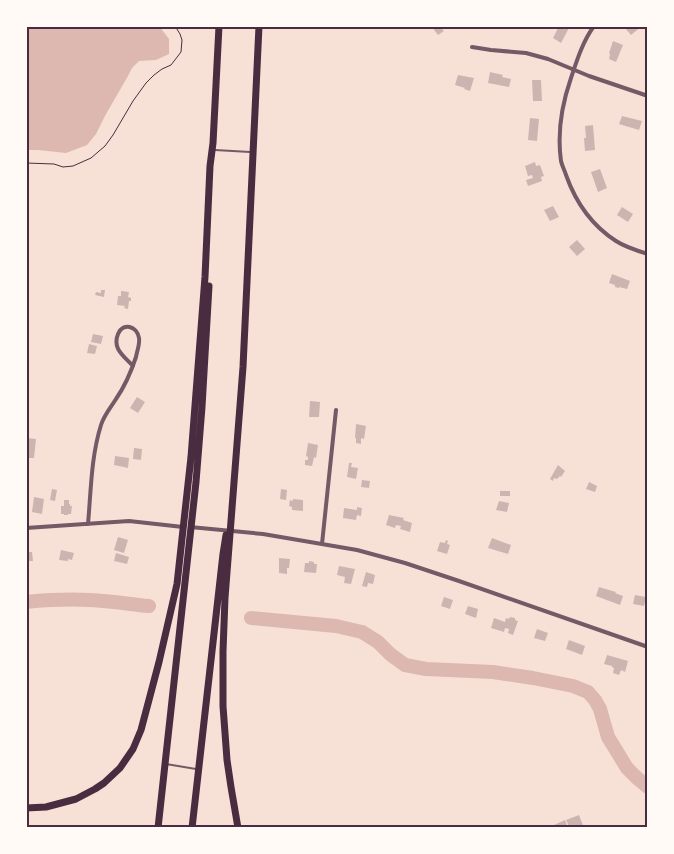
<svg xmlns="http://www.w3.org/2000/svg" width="674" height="854" font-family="'Noto Sans',sans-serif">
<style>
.water{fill:#dcb8b0}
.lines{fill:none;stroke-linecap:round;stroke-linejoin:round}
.river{stroke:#dcb8b0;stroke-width:14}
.building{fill:#ccb4b1}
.path{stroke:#4a2c40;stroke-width:1}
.service{stroke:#755966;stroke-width:2}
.minor{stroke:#755966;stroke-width:4}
.motorway{stroke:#4a2c40;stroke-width:7}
.neatline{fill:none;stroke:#4a2c40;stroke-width:2}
</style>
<rect width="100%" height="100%" fill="#f7e1d7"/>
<path class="water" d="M 26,26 L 159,26 L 169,39 L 169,54 L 156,60 L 139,61 L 132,68 L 128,76 L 106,114 L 96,134 L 87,145 L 66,153 L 38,150 L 26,150 Z"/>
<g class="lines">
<path class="river" d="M 26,602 C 47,600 69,599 90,600 C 110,601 129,604 149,606
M 251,618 L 336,626 L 362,632 L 378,642 L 390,654 L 405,665 L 426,669 L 493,672 L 533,678 L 573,686 L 588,692 L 595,700 L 600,709 L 608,737 L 627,768 L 637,778 L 648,787"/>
</g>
<path class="building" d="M 431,26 L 445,26 L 442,29 L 444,31 L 438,35 Z
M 559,26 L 570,26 L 561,43 L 553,38 Z
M 627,26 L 642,26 L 631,35 L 625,28 Z
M 613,41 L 623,45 L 616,62 L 609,59 L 610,54 L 609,53 Z
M 490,72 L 503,75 L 502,77 L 511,79 L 509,87 L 488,83 Z
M 458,75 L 474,78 L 470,91 L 464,89 L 465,88 L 455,85 Z
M 532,80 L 541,80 L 542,101 L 533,101 Z
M 622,116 L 642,121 L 639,130 L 619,124 Z
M 530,118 L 539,119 L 537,141 L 528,140 Z
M 593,125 L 595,150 L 585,151 L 584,138 L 586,138 L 585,126 Z
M 535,162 L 536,166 L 540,165 L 544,176 L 541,177 L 542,181 L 528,186 L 526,180 L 533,178 L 532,175 L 528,176 L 525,166 Z
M 600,169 L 607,188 L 598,192 L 591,172 Z
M 553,206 L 559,217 L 550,221 L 544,210 Z
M 622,207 L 633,214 L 628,222 L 617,215 Z
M 577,240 L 585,249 L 577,256 L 569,247 Z
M 612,274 L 630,281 L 627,289 L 619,287 L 619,288 L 615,287 L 615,285 L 609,283 Z
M 101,290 L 105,290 L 104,297 L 95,295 L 96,292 L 101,293 Z
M 121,291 L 129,292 L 128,297 L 131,298 L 131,301 L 129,301 L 128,309 L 124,308 L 125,306 L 117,305 L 118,296 L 121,296 Z
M 93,334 L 103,336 L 101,344 L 91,342 Z
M 89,344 L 97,346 L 95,354 L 87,353 Z
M 137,397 L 145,402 L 138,413 L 130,408 Z
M 310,401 L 320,402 L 319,417 L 309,417 Z
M 356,424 L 366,426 L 364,439 L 361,438 L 361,444 L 356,443 L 356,438 L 355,438 Z
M 26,438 L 36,439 L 34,458 L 26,458 Z
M 308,443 L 318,445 L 316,458 L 314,457 L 312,466 L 305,465 L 305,460 L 308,460 L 308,457 L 306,456 Z
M 134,448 L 142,449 L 141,460 L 133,459 Z
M 115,456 L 129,458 L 128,468 L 114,465 Z
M 349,463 L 352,463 L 351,467 L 358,468 L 356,479 L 347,477 Z
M 558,465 L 565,471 L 561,477 L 560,476 L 557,479 L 554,478 L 553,481 L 550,479 Z
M 362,480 L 370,481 L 369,488 L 361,487 Z
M 589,482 L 597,486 L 595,492 L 586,489 Z
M 52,489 L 57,490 L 55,501 L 50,500 Z
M 281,489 L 287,490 L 286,500 L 280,499 Z
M 500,491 L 510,491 L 510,496 L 500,496 Z
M 34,497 L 44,499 L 42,514 L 32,512 Z
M 293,499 L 303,500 L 303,511 L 292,510 L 292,507 L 289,506 L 290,500 L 293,501 Z
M 64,500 L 69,500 L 69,504 L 70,504 L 70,506 L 72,506 L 71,514 L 68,514 L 68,515 L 64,515 L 64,514 L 61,514 L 61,506 L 64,506 Z
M 499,501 L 509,503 L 507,512 L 496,510 Z
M 357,507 L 362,508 L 361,516 L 357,515 L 356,520 L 343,518 L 344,508 L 357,510 Z
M 389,515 L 404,518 L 403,520 L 412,523 L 410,532 L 400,529 L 401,526 L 396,525 L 395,528 L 386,525 Z
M 118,537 L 128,540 L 124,553 L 114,550 Z
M 492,538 L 511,545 L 508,554 L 488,548 Z
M 446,540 L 448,541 L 447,544 L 450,545 L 447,554 L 437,551 L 440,542 L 445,543 Z
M 61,550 L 74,553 L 72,560 L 68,559 L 68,561 L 59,560 Z
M 26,552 L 32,552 L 33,561 L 26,561 Z
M 116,553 L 129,557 L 127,564 L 114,561 Z
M 279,558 L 290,559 L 289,568 L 287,568 L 287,574 L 279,573 Z
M 309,561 L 314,562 L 314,564 L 317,564 L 316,573 L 304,572 L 305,563 L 309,563 Z
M 339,566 L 355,569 L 351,584 L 344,583 L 345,577 L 337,575 Z
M 366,572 L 375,575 L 373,584 L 368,583 L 367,587 L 362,586 Z
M 599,587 L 616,592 L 615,593 L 623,596 L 620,605 L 596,596 Z
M 635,595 L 646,597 L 644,606 L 633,604 Z
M 444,597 L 453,600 L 450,609 L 441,606 Z
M 468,606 L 478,609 L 476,618 L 465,614 Z
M 510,617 L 515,618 L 515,620 L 518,621 L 513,635 L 508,633 L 509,629 L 505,628 L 504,632 L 491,628 L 494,618 L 505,622 L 506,618 L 509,619 Z
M 537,629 L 548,633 L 545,641 L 534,638 Z
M 569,640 L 585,646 L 582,655 L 566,649 Z
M 607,655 L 628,661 L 625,672 L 621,670 L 619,675 L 613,673 L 614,668 L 612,667 L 612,666 L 604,664 Z
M 579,815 L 584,828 L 570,828 L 566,820 Z
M 565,820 L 568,828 L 555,828 L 554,825 Z"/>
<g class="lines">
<path class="path" d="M 26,163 L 54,164 L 63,167 L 73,166 L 91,158 L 105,146 L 113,135 L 133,101 L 146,83 L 154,75 L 162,69 L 171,65 L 181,52 L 182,40 L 180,34 L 175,26"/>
<path class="service" d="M 215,150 L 250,152
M 166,764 L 196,769"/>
<path class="minor" d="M 594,26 C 583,41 577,60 571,78 C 562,104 557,133 561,161 C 562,166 565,171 566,175 C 576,203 591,225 616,241 C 625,247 638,251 648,254
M 472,47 L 491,50 L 526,53 L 548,59 L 589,76 L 648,96
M 88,524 C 91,491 91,457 101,425 C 104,415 111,407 116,399 C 125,386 131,372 136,357 C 137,351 140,344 139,338 C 137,326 123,322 118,334 C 112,349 124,356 133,366
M 190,527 L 263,534 L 357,550 L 405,563 L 459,581 L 648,647
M 26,528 L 129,521 L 183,527
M 322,544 L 336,410"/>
<path class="motorway" d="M 26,808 L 46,807 L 76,799 L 95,789 L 104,783 L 120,768 L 133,749 L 141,730 L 159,662 L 177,584 L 191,457 L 205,277 L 210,166 L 213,143 L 219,26
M 158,828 L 196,482 L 202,407 L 209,286
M 192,828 L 223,554 L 226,535
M 238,828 L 231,787 L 227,760 L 223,706 L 223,651 L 225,598 L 243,367 L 259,26"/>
</g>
<rect width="674" height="854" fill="none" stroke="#fffaf5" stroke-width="55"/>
<rect x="28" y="28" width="618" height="798" class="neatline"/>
</svg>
